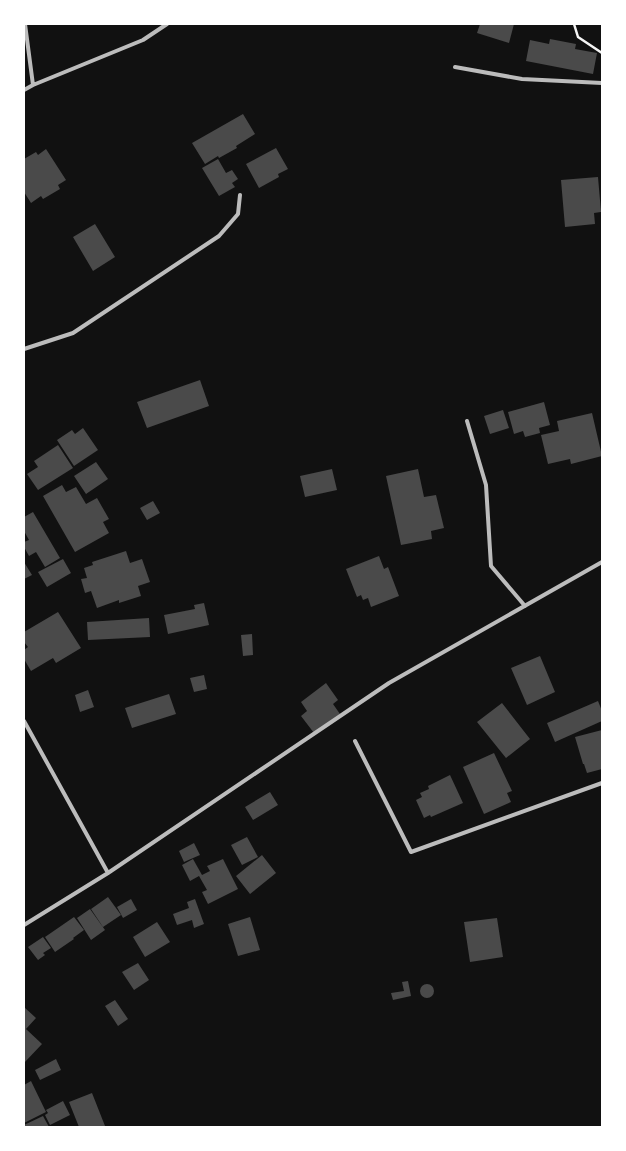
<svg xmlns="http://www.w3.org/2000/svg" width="626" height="1151" font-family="'Fira Sans Condensed',sans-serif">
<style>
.building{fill:#4a4a4a}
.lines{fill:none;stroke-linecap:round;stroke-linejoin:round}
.path{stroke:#f5f5f5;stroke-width:2.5}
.minor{stroke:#bcbcbc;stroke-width:4}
</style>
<rect width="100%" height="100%" fill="#111"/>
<path class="building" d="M 480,24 L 514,24 L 509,43 L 477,33 Z
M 550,39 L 576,44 L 575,49 L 597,53 L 593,74 L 526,61 L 530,40 L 549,44 Z
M 243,114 L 255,134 L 236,146 L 237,148 L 219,158 L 218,156 L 205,164 L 192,143 Z
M 276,148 L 288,169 L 278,174 L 279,177 L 259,188 L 246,164 Z
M 46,149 L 66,180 L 58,185 L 60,189 L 43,199 L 41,196 L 31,203 L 24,192 L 24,159 L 36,152 L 38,155 Z
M 218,159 L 226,173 L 232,170 L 238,179 L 232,183 L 235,187 L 219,196 L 202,168 Z
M 598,177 L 601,212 L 594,213 L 595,224 L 565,227 L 561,180 Z
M 95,224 L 115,257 L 93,271 L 73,237 Z
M 200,380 L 209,406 L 147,428 L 137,402 Z
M 544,402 L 550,425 L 539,428 L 540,433 L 525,437 L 523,431 L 514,434 L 508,412 Z
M 503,410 L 509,428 L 490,434 L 484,416 Z
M 592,413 L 602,456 L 571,464 L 570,459 L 548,464 L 541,435 L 559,431 L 557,421 Z
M 83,428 L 98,450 L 74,466 L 57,440 L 72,430 L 75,434 Z
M 58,445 L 73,468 L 38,490 L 27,474 L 38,467 L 34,461 Z
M 96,462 L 108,479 L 86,494 L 74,476 Z
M 332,469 L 337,490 L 305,497 L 300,476 Z
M 418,469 L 424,497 L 436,495 L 444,528 L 431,531 L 432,539 L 401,545 L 386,476 Z
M 62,485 L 66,492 L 76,487 L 86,504 L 97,498 L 109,519 L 103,522 L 109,533 L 75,552 L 43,496 Z
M 153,501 L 160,513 L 147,520 L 140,508 Z
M 33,512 L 60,558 L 45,567 L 36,552 L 29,556 L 24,547 L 24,542 L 29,540 L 24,531 L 24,517 Z
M 126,551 L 130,563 L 142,559 L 150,582 L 138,586 L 141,596 L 119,603 L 119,600 L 97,608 L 91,591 L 85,593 L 81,579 L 87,578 L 84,568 L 93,565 L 92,562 Z
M 379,556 L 384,569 L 388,567 L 399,596 L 371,607 L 368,598 L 363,600 L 361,595 L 357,597 L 346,569 Z
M 63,559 L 71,573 L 47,587 L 38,572 Z
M 24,562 L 32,575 L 24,579 Z
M 204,603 L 209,625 L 168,634 L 164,615 L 195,609 L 194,605 Z
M 58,612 L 81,648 L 56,663 L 53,658 L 31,671 L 24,659 L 24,650 L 28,647 L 24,642 L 24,632 Z
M 149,618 L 150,637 L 88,640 L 87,622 Z
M 252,634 L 253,655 L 243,656 L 241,635 Z
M 540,656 L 555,692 L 527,705 L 511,668 Z
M 204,675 L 207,689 L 194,692 L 190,678 Z
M 326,683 L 338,700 L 333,704 L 340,714 L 314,733 L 301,716 L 307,711 L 301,702 Z
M 88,690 L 94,707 L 80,712 L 75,695 Z
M 169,694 L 176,714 L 132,728 L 125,708 Z
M 598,701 L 602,711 L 602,721 L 555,742 L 547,723 Z
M 502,703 L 530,739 L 506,758 L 477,722 Z
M 602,730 L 602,769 L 587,773 L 584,764 L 583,764 L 575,737 Z
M 494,753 L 512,791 L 507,793 L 511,802 L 484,814 L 463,767 Z
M 450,775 L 463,803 L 431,817 L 430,815 L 424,818 L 416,800 L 422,797 L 420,793 L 429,789 L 428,786 Z
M 270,792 L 278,805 L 253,820 L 245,807 Z
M 247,837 L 258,857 L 242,865 L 231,845 Z
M 194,843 L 200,855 L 184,862 L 179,851 Z
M 262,855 L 276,873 L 250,894 L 236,876 Z
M 193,859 L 202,875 L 210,871 L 207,866 L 223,859 L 238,889 L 208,904 L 202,892 L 207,890 L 199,876 L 190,881 L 182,865 Z
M 108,897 L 121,915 L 103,927 L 91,909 Z
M 131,899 L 137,910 L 123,918 L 117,907 Z
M 195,899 L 204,924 L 194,928 L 192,920 L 177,925 L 173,914 L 189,908 L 187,902 Z
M 90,909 L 105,930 L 91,940 L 77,918 Z
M 74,917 L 84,930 L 73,938 L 74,939 L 55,952 L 45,937 Z
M 250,917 L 260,950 L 238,956 L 228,924 Z
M 497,918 L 503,957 L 470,962 L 464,922 Z
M 157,922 L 170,942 L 145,957 L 133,937 Z
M 43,937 L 51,948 L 43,953 L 45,955 L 38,960 L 28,947 Z
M 138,963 L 149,980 L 134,990 L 122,972 Z
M 408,981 L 411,996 L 393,1000 L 391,993 L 404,991 L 402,982 Z
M420 991a7 7 0 1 1 14 0a7 7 0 1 1-14 0Z
M 115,1000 L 128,1019 L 118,1026 L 105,1006 Z
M 24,1007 L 36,1018 L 26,1029 L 42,1044 L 24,1063 Z
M 56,1059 L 61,1070 L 40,1080 L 35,1070 Z
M 31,1081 L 46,1112 L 24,1123 L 24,1085 Z
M 92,1093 L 105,1126 L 103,1127 L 79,1127 L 69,1102 Z
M 63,1101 L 70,1115 L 50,1125 L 45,1115 L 48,1113 L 46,1110 Z
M 43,1116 L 49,1127 L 24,1127 L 24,1125 Z"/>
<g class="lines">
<path class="path" d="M 574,24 L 578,37 L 602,53"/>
<path class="minor" d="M 25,24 L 33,85
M 455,67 L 522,79 L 602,83
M 24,90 L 33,85 L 143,40 L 167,24
M 24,349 L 73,333 L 219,236 L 238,214 L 240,195
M 467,421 L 486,485 L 491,566 L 525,606
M 24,721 L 108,873
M 355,741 L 411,852 L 602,783
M 24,925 L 108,873 L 389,683 L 602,562"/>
</g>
<rect width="626" height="1151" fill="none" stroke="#ffffff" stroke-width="50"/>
</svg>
